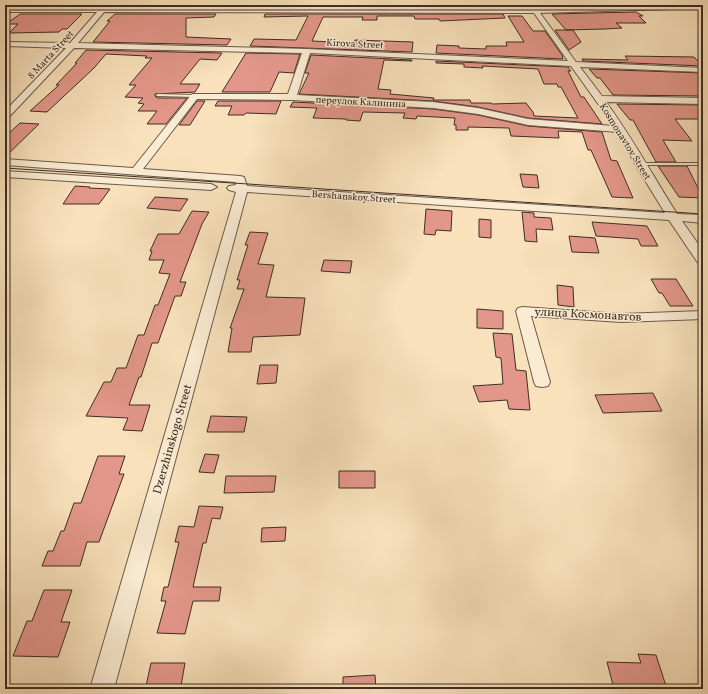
<svg xmlns="http://www.w3.org/2000/svg" width="708" height="694" font-family="Vollkorn,serif">
<style>
.building{fill:#e3978a;stroke:#3e2d25}
.lines{fill:none;stroke-linecap:round;stroke-linejoin:round}
.service-casing{stroke:#6c5a4a;stroke-width:2}
.minor-casing{stroke:#6c5a4a;stroke-width:2}
.service{fill:#faecd3;fill-rule:evenodd}
.minor{fill:#faecd3;fill-rule:evenodd}
.tram{stroke:#3e2d25;stroke-width:1}
.labels{text-anchor:middle;stroke-width:3;stroke-linejoin:round;paint-order:stroke}
.far-street-label{font-size:10px;fill:#3e2d25;stroke:#faecd3}
.street-label{font-size:12px;fill:#3e2d25;stroke:#faecd3}
</style>
<rect width="100%" height="100%" fill="#f8e1bb"/>
<filter id="stains"><feTurbulence type="fractalNoise" baseFrequency=".005" numOctaves="4"/><feColorMatrix values="0 0 0 0 .2 0 0 0 0 .09 0 0 0 0 .02 0 0 0 .5 -.17"/></filter>
<radialGradient id="worn" r=".72"><stop offset=".6" stop-color="#630" stop-opacity="0"/><stop offset="1" stop-color="#630" stop-opacity=".3"/></radialGradient>
<path class="building" d="M 30,5 L 91,5 L 89,6 L 28,6 Z
M 123,5 L 224,5 L 222,7 L 122,7 Z
M 268,5 L 499,5 L 500,7 L 267,7 Z
M 544,5 L 627,5 L 546,7 Z
M 636,12 L 643,16 L 639,16 L 646,23 L 616,23 L 622,28 L 605,29 L 566,30 L 552,14 Z
M 20,14 L 82,14 L 67,29 L 62,29 L 59,32 L 9,33 L 18,24 L 6,24 Z
M 115,14 L 216,14 L 214,17 L 186,18 L 186,37 L 231,39 L 227,45 L 93,42 L 110,21 L 107,21 Z
M 265,14 L 503,14 L 505,18 L 440,21 L 439,19 L 415,19 L 414,16 L 377,16 L 377,20 L 362,20 L 363,17 L 323,17 L 312,41 L 354,43 L 355,40 L 413,42 L 412,52 L 250,46 L 254,39 L 296,40 L 308,16 L 264,17 Z
M 508,16 L 522,16 L 533,31 L 545,31 L 562,55 L 563,59 L 436,53 L 437,45 L 459,46 L 459,48 L 486,49 L 486,46 L 507,46 L 506,42 L 524,42 Z
M 555,30 L 573,30 L 581,42 L 569,50 Z
M 86,50 L 222,53 L 217,60 L 200,59 L 180,84 L 200,84 L 195,92 L 155,94 L 155,96 L 157,98 L 187,98 L 166,124 L 147,124 L 157,111 L 138,111 L 144,104 L 138,103 L 143,98 L 125,97 L 136,85 L 129,85 L 152,58 L 145,58 L 147,56 L 106,54 L 94,68 L 47,112 L 30,111 L 59,85 L 56,85 L 77,63 L 75,63 Z
M 246,53 L 300,54 L 294,73 L 279,72 L 270,92 L 222,92 Z
M 311,55 L 412,60 L 412,61 L 384,60 L 378,89 L 391,90 L 390,94 L 434,98 L 433,100 L 470,100 L 471,103 L 491,103 L 492,104 L 526,103 L 533,112 L 534,116 L 578,118 L 561,87 L 558,87 L 557,84 L 544,84 L 538,69 L 482,66 L 483,68 L 464,67 L 464,64 L 436,63 L 436,61 L 568,67 L 571,71 L 568,71 L 581,97 L 584,97 L 602,124 L 528,118 L 478,107 L 433,101 L 299,94 L 309,73 L 305,73 Z
M 625,56 L 694,57 L 698,61 L 703,61 L 703,66 L 583,61 L 582,59 L 628,60 Z
M 589,69 L 703,73 L 703,96 L 613,95 L 600,78 L 597,78 Z
M 197,101 L 205,101 L 190,125 L 179,125 Z
M 218,101 L 281,101 L 276,114 L 246,113 L 244,115 L 228,115 L 232,106 L 215,106 Z
M 293,102 L 433,109 L 478,115 L 528,126 L 602,132 L 611,160 L 617,161 L 633,198 L 612,197 L 591,150 L 588,150 L 582,132 L 558,131 L 559,138 L 511,136 L 509,128 L 468,127 L 468,130 L 456,130 L 456,125 L 454,125 L 455,118 L 417,116 L 416,119 L 403,118 L 405,113 L 363,112 L 360,121 L 346,120 L 346,119 L 313,118 L 317,108 L 290,107 Z
M 617,104 L 703,105 L 703,119 L 675,119 L 692,141 L 663,140 L 676,162 L 656,162 L 633,120 L 630,120 Z
M 20,123 L 39,124 L 5,157 L 5,137 Z
M 658,166 L 687,166 L 703,198 L 679,197 Z
M 520,174 L 537,175 L 539,188 L 523,187 Z
M 75,186 L 90,187 L 89,188 L 110,189 L 99,204 L 63,204 Z
M 155,197 L 188,199 L 180,211 L 147,208 Z
M 426,209 L 452,211 L 451,231 L 436,230 L 435,235 L 424,234 Z
M 192,211 L 209,212 L 202,224 L 180,282 L 186,282 L 181,296 L 175,296 L 158,343 L 152,343 L 141,377 L 139,377 L 129,405 L 150,405 L 142,431 L 123,430 L 128,418 L 86,416 L 104,382 L 111,382 L 117,368 L 126,368 L 138,335 L 144,335 L 155,305 L 158,305 L 170,274 L 159,273 L 164,260 L 149,260 L 152,251 L 150,251 L 158,234 L 179,234 Z
M 522,212 L 534,213 L 534,217 L 551,218 L 553,230 L 536,229 L 537,242 L 525,241 Z
M 479,219 L 491,220 L 491,238 L 479,237 Z
M 592,222 L 647,226 L 658,246 L 641,246 L 638,239 L 596,236 Z
M 250,232 L 268,233 L 258,264 L 274,265 L 266,297 L 305,298 L 300,335 L 253,337 L 251,352 L 228,352 L 232,328 L 230,328 L 244,289 L 237,289 L 240,280 L 237,280 L 248,245 L 245,245 Z
M 569,236 L 595,238 L 599,253 L 572,252 Z
M 324,260 L 352,261 L 350,273 L 321,271 Z
M 651,279 L 676,279 L 693,306 L 670,306 L 662,293 L 659,293 Z
M 557,285 L 573,287 L 574,307 L 558,305 Z
M 477,309 L 503,311 L 503,329 L 477,328 Z
M 493,333 L 512,334 L 516,370 L 526,371 L 530,410 L 509,409 L 507,400 L 479,402 L 473,386 L 503,384 L 501,358 L 496,357 Z
M 260,365 L 278,365 L 276,383 L 257,384 Z
M 653,393 L 662,411 L 603,413 L 595,395 Z
M 211,416 L 247,417 L 244,432 L 207,432 Z
M 205,454 L 219,455 L 214,473 L 199,472 Z
M 98,456 L 125,456 L 119,474 L 124,474 L 99,542 L 87,542 L 80,566 L 42,566 L 48,551 L 53,551 L 61,531 L 64,531 L 74,503 L 81,503 Z
M 339,471 L 375,471 L 375,488 L 339,488 Z
M 226,476 L 276,476 L 274,492 L 224,493 Z
M 199,506 L 223,507 L 220,519 L 212,518 L 206,543 L 203,543 L 193,587 L 221,587 L 219,601 L 193,601 L 185,634 L 157,633 L 166,601 L 161,601 L 164,587 L 168,587 L 179,542 L 175,542 L 179,526 L 194,527 Z
M 286,527 L 285,541 L 261,542 L 262,528 Z
M 44,590 L 72,590 L 61,622 L 70,622 L 58,657 L 13,656 L 27,621 L 32,621 Z
M 638,654 L 656,655 L 667,689 L 648,689 L 647,685 L 613,685 L 607,662 L 641,663 Z
M 151,663 L 185,663 L 181,686 L 146,686 Z
M 375,675 L 376,689 L 343,689 L 343,677 Z"/>
<g class="lines">
<g class="service-casing">
<path id="service" d="M 158,94 L 195,95 L 197,96 L 195,97 L 157,96 L 156,95 Z
M 638,163 L 703,163 L 703,165 L 640,165 L 638,164 Z"/>
</g>
<g class="minor-casing">
<path id="minor" d="M 103,5 L 110,5 L 108,8 L 531,9 L 529,5 L 535,5 L 538,9 L 703,5 L 703,8 L 540,13 L 576,62 L 703,68 L 703,72 L 580,67 L 602,96 L 703,98 L 703,104 L 606,102 C 632,137 653,176 677,214 L 703,215 L 703,223 L 682,221 L 703,251 L 703,264 L 698,263 L 669,220 L 247,192 L 114,689 L 90,689 L 236,192 L 229,190 L 227,188 L 229,186 L 236,185 L 235,182 L 5,165 L 5,159 L 133,168 L 192,94 L 288,94 L 302,53 L 74,48 L 8,118 L 5,119 L 5,111 L 66,48 L 5,46 L 5,42 L 70,43 L 97,12 L 5,12 L 5,8 L 101,8 ZM 104,12 L 534,13 L 568,61 L 307,49 L 78,43 ZM 310,53 L 571,66 L 614,126 L 528,119 L 478,108 L 433,102 L 297,95 ZM 197,99 L 292,100 L 433,108 L 478,114 L 528,125 L 618,132 L 635,164 L 665,213 L 247,186 L 244,177 L 240,176 L 143,169 Z
M 5,171 L 211,184 L 217,187 L 211,190 L 5,177 Z
M 523,307 L 621,314 L 703,311 L 703,319 L 621,322 L 531,316 L 550,382 L 548,386 L 542,387 L 536,386 L 534,382 L 516,311 L 518,308 Z"/>
</g>
<use href="#service" class="service"/>
<use href="#minor" class="minor"/>
<path class="tram" d="M 5,168 L 703,214"/>
</g>
<g class="labels">
<g class="far-street-label">
<text transform="translate(355 43) rotate(3)" y="4">Kirova Street</text>
<text transform="translate(50 54) rotate(-47)" y="4">8 Marta Street</text>
<text transform="translate(361 101) rotate(3)" y="4">переулок Калинина</text>
<text transform="translate(626 141) rotate(58)" y="4">Kosmonavtov Street</text>
<text transform="translate(354 196) rotate(4)" y="4">Bershanskoy Street</text>
</g>
<g class="street-label">
<text transform="translate(588 314) rotate(3)" y="4">улица Космонавтов</text>
<text transform="translate(172 439) rotate(-74)" y="4">Dzerzhinskogo Street</text>
</g>
</g>
<rect width="708" height="694" fill="none" stroke="#f8e1bb" stroke-width="20"/>
<rect x="6" y="6" width="696" height="682" fill="none" stroke="#3e2d25" stroke-width="2"/>
<rect x="10" y="10" width="688" height="674" fill="none" stroke="#3e2d25"/>
<rect width="100%" height="100%" filter="url(#stains)"/>
<rect width="100%" height="100%" fill="url(#worn)"/>
</svg>
